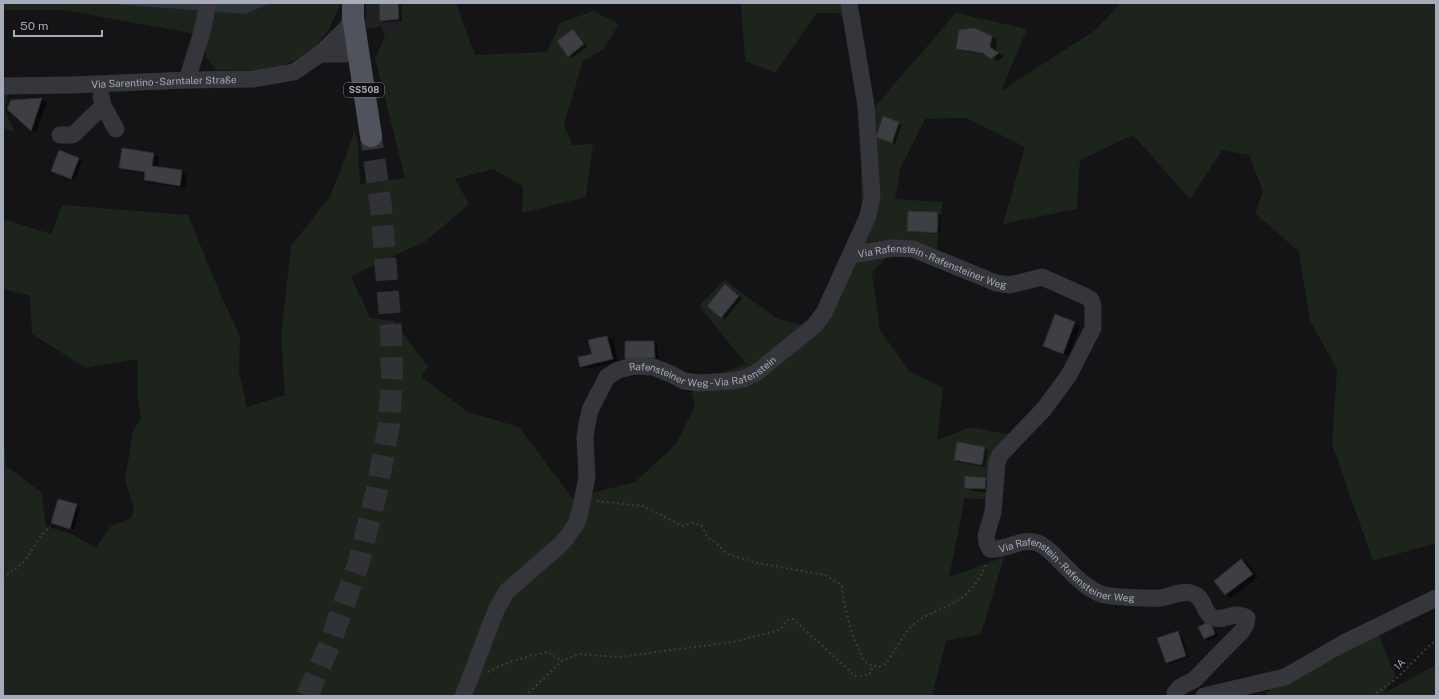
<svg xmlns="http://www.w3.org/2000/svg" width="1439" height="699" font-family="'Public Sans',sans-serif">
<style>
.built{fill:#202023}
.green{fill:#1c241c}
.water{fill:#29343b}
.shadow{fill:#0007}
.building{fill:#3e3f43;stroke:#2e2e32}
.lines{fill:none;stroke-linecap:round;stroke-linejoin:round}
.major-tunnel{stroke:#313236;stroke-width:22;stroke-dasharray:22 11;stroke-linecap:butt}
.path{stroke:#3b3d42;stroke-width:2;stroke-dasharray:2 3;stroke-linecap:butt}
.minor{stroke:#35363b;stroke-width:17}
.major{stroke:#50535b;stroke-width:22}
.labels{text-anchor:middle;stroke-width:3;stroke-linejoin:round;paint-order:stroke}
.shield{fill:#0f0f11;stroke:#787d85;stroke-width:1}
.shield-label{font-size:9px;font-weight:bold;fill:#a5acb7}
.street-label{font-size:10px;fill:#a5acb7;stroke:#0f0f11}
</style>
<rect width="100%" height="100%" fill="#141416"/>
<path class="built" d="M 366,3 L 401,3 L 401,31 L 385,36 L 381,26 L 366,29 Z"/>
<path class="green" d="M 3,3 L 96,3 L 246,14 L 271,3 L 341,3 L 329,29 L 310,53 L 273,70 L 217,70 L 206,58 L 206,36 L 64,10 L 3,10 Z
M 401,3 L 456,3 L 475,55 L 547,52 L 560,23 L 593,11 L 619,24 L 603,50 L 583,61 L 564,124 L 572,145 L 593,144 L 586,197 L 522,213 L 523,186 L 493,169 L 455,179 L 469,204 L 426,241 L 351,276 L 370,318 L 394,321 L 428,367 L 421,377 L 468,412 L 519,427 L 572,498 L 635,482 L 675,445 L 695,407 L 692,392 L 704,379 L 746,364 L 699,306 L 724,280 L 778,319 L 802,325 L 819,308 L 862,212 L 860,133 L 849,25 L 838,13 L 817,13 L 775,73 L 745,61 L 741,3 L 854,3 L 872,110 L 956,13 L 1027,29 L 1001,91 L 1094,31 L 1121,3 L 1436,3 L 1436,543 L 1373,561 L 1332,444 L 1337,369 L 1310,321 L 1299,252 L 1255,213 L 1263,191 L 1249,155 L 1222,150 L 1190,199 L 1133,135 L 1080,160 L 1077,209 L 1003,224 L 1025,147 L 966,118 L 925,119 L 900,169 L 895,199 L 943,202 L 936,254 L 892,251 L 872,273 L 880,330 L 909,371 L 943,388 L 937,440 L 971,427 L 1021,437 L 1000,468 L 1002,500 L 965,498 L 949,577 L 1004,557 L 981,634 L 946,641 L 932,696 L 3,696 L 3,425 L 6,466 L 41,492 L 46,526 L 74,535 L 96,548 L 110,527 L 131,518 L 134,508 L 125,480 L 133,431 L 141,418 L 137,396 L 137,359 L 86,368 L 32,334 L 30,296 L 3,289 L 3,219 L 51,234 L 62,205 L 188,215 L 222,298 L 240,336 L 239,372 L 247,407 L 285,395 L 281,335 L 291,246 L 330,196 L 342,166 L 355,130 L 358,145 L 360,184 L 405,178 L 375,58 L 385,36 L 401,31 Z
M 3,86 L 9,86 L 5,112 L 15,132 L 3,128 Z
M 1374,622 L 1395,676 L 1384,693 L 1436,665 L 1436,696 L 1265,696 L 1281,672 Z"/>
<path class="water" d="M 96,3 L 271,3 L 246,14 Z"/>
<path class="shadow" d="M 388,3 L 398,3 L 401,5 L 402,21 L 384,22 L 381,20 Z
M 573,30 L 576,32 L 587,47 L 572,58 L 569,56 Z
M 992,37 L 997,40 L 996,51 L 1004,56 L 998,61 L 988,55 L 963,51 L 957,48 Z
M 42,99 L 47,102 L 36,133 L 31,130 L 8,108 Z
M 884,118 L 902,125 L 895,144 L 880,138 Z
M 153,154 L 159,157 L 157,168 L 182,171 L 187,175 L 185,188 L 150,183 L 145,180 L 146,174 L 126,171 L 120,167 Z
M 79,158 L 82,160 L 75,180 L 52,171 Z
M 938,213 L 941,215 L 940,234 L 912,232 L 908,230 Z
M 729,287 L 742,298 L 725,319 L 722,317 Z
M 1055,316 L 1080,326 L 1069,356 L 1044,346 Z
M 607,337 L 613,340 L 618,362 L 587,369 L 581,366 L 593,354 L 590,341 Z
M 654,342 L 657,344 L 658,360 L 630,360 Z
M 985,448 L 988,450 L 985,467 L 958,462 L 955,460 Z
M 986,479 L 993,483 L 992,493 L 973,491 L 965,487 Z
M 59,500 L 80,507 L 74,530 L 52,523 Z
M 1241,560 L 1247,563 L 1258,577 L 1231,598 L 1226,595 L 1215,581 Z
M 1213,625 L 1218,636 L 1208,641 L 1205,639 L 1200,627 Z
M 1178,632 L 1181,634 L 1189,657 L 1170,664 L 1166,662 Z"/>
<path class="building" d="M 379,3 L 398,3 L 399,19 L 380,21 Z
M 974,28 L 992,36 L 990,47 L 999,53 L 991,59 L 983,53 L 956,49 L 959,30 Z
M 573,29 L 584,44 L 568,57 L 557,41 Z
M 42,98 L 31,131 L 7,109 L 11,100 Z
M 883,116 L 899,122 L 892,143 L 876,137 Z
M 122,148 L 154,153 L 152,166 L 182,170 L 180,186 L 144,180 L 145,172 L 119,168 Z
M 59,150 L 79,158 L 71,179 L 51,171 Z
M 908,211 L 938,212 L 937,233 L 907,231 Z
M 725,284 L 739,296 L 721,318 L 707,306 Z
M 1055,314 L 1075,322 L 1063,354 L 1043,346 Z
M 607,336 L 613,359 L 580,367 L 578,357 L 592,354 L 588,340 Z
M 625,341 L 654,341 L 655,358 L 625,359 Z
M 957,442 L 985,447 L 982,465 L 954,460 Z
M 965,476 L 986,478 L 985,489 L 964,488 Z
M 58,499 L 77,504 L 70,529 L 51,523 Z
M 1241,559 L 1253,574 L 1225,595 L 1214,581 Z
M 1210,621 L 1215,634 L 1204,639 L 1198,627 Z
M 1178,631 L 1186,656 L 1166,663 L 1157,638 Z"/>
<g class="lines">
<path class="major-tunnel" d="M 307,696 L 330,643 L 358,565 L 377,490 L 389,424 L 392,376 L 391,331 L 381,207 L 371,136"/>
<path class="path" d="M 597,501 L 643,506 L 683,526 L 692,523 L 701,525 L 708,538 L 715,542 L 727,554 L 757,563 L 825,575 L 839,583 L 842,587 L 845,607 L 852,634 L 863,659 L 868,664 L 879,667 L 885,664 C 895,652 902,635 914,624 C 920,618 928,615 935,612 C 962,600 976,590 987,562
M 3,578 L 23,563 L 41,536 L 50,526
M 488,672 C 507,662 527,656 548,652 L 562,661
M 525,696 L 562,661 L 579,654 L 618,657 L 733,642 L 780,630 L 786,621 L 793,619 L 855,676 L 869,675 L 873,666
M 1372,696 L 1397,678 L 1427,648 L 1436,640"/>
<g class="minor">
<path d="M 320,54 L 345,54 L 357,44 L 347,38"/>
<path d="M 187,80 L 202,32 L 208,3"/>
<path id="s1" d="M 3,86 L 71,85 L 187,80 L 254,79 L 294,72 L 320,54 L 346,29 L 353,17"/>
<path d="M 101,96 L 103,106 L 116,129"/>
<path d="M 60,135 L 73,135 L 103,106"/>
<path id="s2" d="M 851,255 L 892,248 L 913,249 L 996,283 L 1010,285 L 1042,277 L 1087,297 L 1091,300 L 1093,305 L 1093,328 L 1069,375 L 1044,409 L 1000,455 L 997,463 L 993,512 L 986,536 L 987,543 L 990,549 C 1007,551 1021,537 1038,543 C 1046,546 1052,553 1059,560 C 1070,571 1086,589 1101,594 C 1108,597 1153,599 1161,598 C 1172,596 1184,589 1194,594 C 1205,599 1203,612 1212,617 C 1224,623 1234,609 1247,618 L 1246,624 L 1242,631 L 1194,680 L 1180,687 L 1175,693 L 1175,696"/>
<path id="s3" d="M 463,696 L 497,608 L 507,591 L 559,546 L 567,537 L 576,524 L 580,512 L 587,477 L 585,438 L 587,424 L 590,410 L 607,377 L 618,370 L 634,366 L 653,367 L 671,374 L 684,381 L 699,383 L 730,381 L 743,379 L 756,373 L 814,326 L 824,313 L 868,216 L 872,196 L 866,106 L 849,3"/>
<path d="M 1204,696 L 1285,677 L 1342,644 L 1436,598"/>
</g>
<path class="major" d="M 353,3 L 353,17 L 357,44 L 371,136"/>
</g>
<g class="labels">
<rect class="shield" x="344" y="83" width="40" height="14" rx="3"/>
<g class="shield-label">
<text x="364" y="93">SS508</text>
</g>
<g class="street-label">
<text dy="4" stroke="none"><textPath href="#s1" startOffset="161">Via Sarentino - Sarntaler Straße</textPath></text>
<text dy="4" stroke="none"><textPath href="#s2" startOffset="85">Via Rafenstein - Rafensteiner Weg</textPath></text>
<text dy="4" stroke="none"><textPath href="#s3" startOffset="466">Rafensteiner Weg - Via Rafenstein</textPath></text>
<text dy="4" stroke="none"><textPath href="#s2" startOffset="624">Via Rafenstein - Rafensteiner Weg</textPath></text>
<text transform="translate(1399 664) rotate(-45)" y="4">1A</text>
</g>
</g>
<rect width="1439" height="699" fill="none" stroke="#a5acb7" stroke-width="8"/>
<path d="M14 30v6h88v-6" fill="none" stroke="#a5acb7" stroke-width="2"/>
<text x="20" y="30" font-size="12" fill="#a5acb7" stroke="#0f0f11" stroke-width="3" paint-order="stroke">50 m</text>
</svg>
